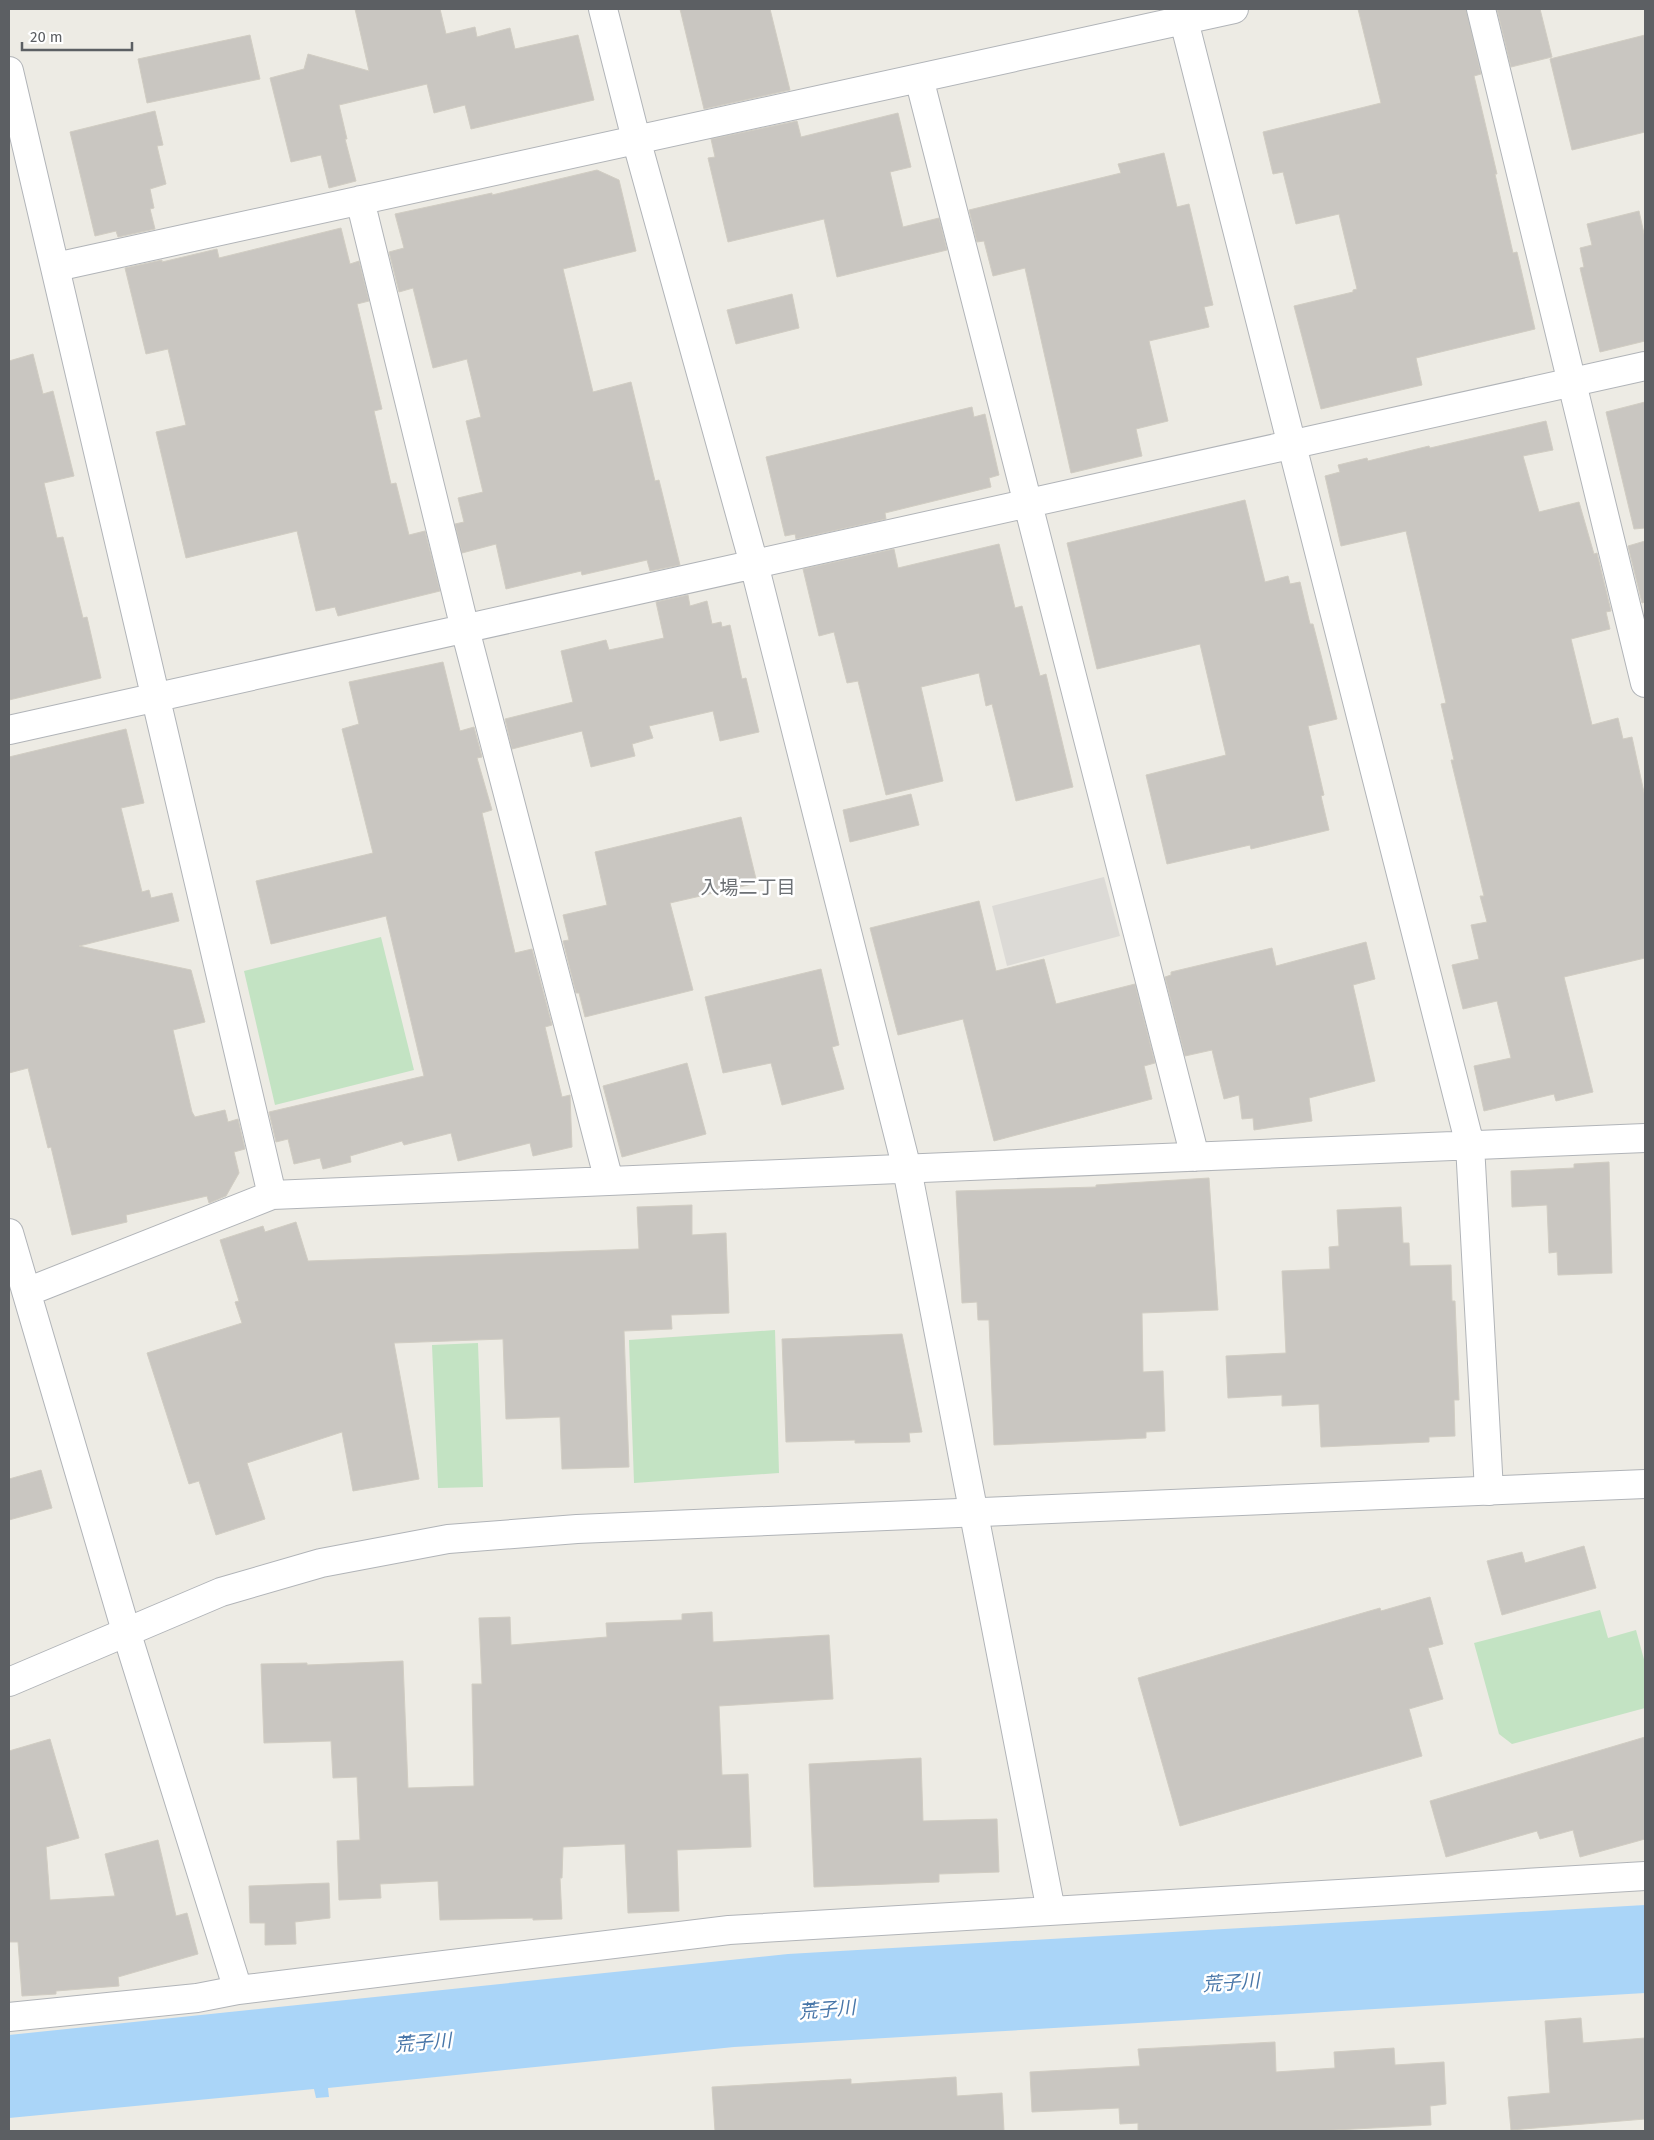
<svg xmlns="http://www.w3.org/2000/svg" width="1654" height="2140" font-family="'Fira Sans','Noto Sans JP',sans-serif">
<style>
.industrial{fill:#dcdad6}
.green{fill:#c3e3c3}
.water{fill:#aad5f8}
.building{fill:#c9c6c1;stroke:#d1cdc3}
.lines{fill:none;stroke-linecap:round;stroke-linejoin:round}
.minor-casing{stroke:#b1b4b8;stroke-width:30}
.tertiary-casing{stroke:#b1b4b8;stroke-width:30}
.minor{stroke:#fff;stroke-width:28}
.tertiary{stroke:#fff;stroke-width:28}
.labels{text-anchor:middle;stroke-width:5;stroke-linejoin:round;paint-order:stroke}
.neighbourhood-label{font-size:19px;fill:#6d7175;stroke:#fff}
.water-label{font-size:19px;font-style:italic;fill:#4876a8;stroke:#fff}
</style>
<rect width="100%" height="100%" fill="#edebe4"/>
<path class="industrial" d="M 1104,877 L 1120,936 L 1007,966 L 992,906 Z"/>
<path class="green" d="M 381,937 L 414,1070 L 275,1105 L 244,971 Z
M 775,1330 L 779,1473 L 634,1483 L 629,1340 Z
M 478,1343 L 483,1487 L 438,1488 L 432,1345 Z
M 1600,1610 L 1608,1638 L 1636,1630 L 1645,1663 L 1645,1708 L 1512,1744 L 1499,1734 L 1474,1643 Z"/>
<path class="water" d="M 1645,1905 L 1645,1993 L 734,2047 L 328,2088 L 329,2097 L 316,2098 L 314,2089 L 9,2118 L 9,2035 L 788,1954 Z"/>
<path class="building" d="M 355,9 L 440,9 L 446,34 L 475,27 L 477,37 L 510,28 L 515,49 L 578,35 L 594,100 L 471,129 L 465,105 L 434,113 L 427,84 L 339,105 L 347,139 L 345,139 L 356,181 L 329,188 L 321,155 L 291,162 L 270,78 L 304,69 L 308,54 L 369,71 Z
M 680,9 L 770,9 L 790,90 L 704,109 Z
M 1358,9 L 1466,9 L 1481,74 L 1474,76 L 1497,174 L 1495,174 L 1513,253 L 1517,252 L 1535,329 L 1416,358 L 1422,385 L 1321,409 L 1294,306 L 1353,292 L 1353,290 L 1357,289 L 1339,214 L 1296,224 L 1283,172 L 1273,174 L 1263,132 L 1381,103 Z
M 1497,9 L 1540,9 L 1552,57 L 1511,67 Z
M 250,35 L 260,79 L 147,103 L 138,59 Z
M 1645,35 L 1645,132 L 1572,150 L 1550,59 Z
M 155,111 L 163,145 L 157,146 L 166,184 L 150,189 L 154,208 L 150,209 L 155,229 L 118,237 L 116,231 L 95,236 L 70,132 Z
M 898,113 L 911,167 L 890,172 L 903,227 L 939,218 L 947,250 L 837,277 L 824,219 L 728,242 L 708,158 L 715,157 L 711,139 L 797,121 L 801,137 Z
M 1164,153 L 1177,207 L 1189,204 L 1213,305 L 1204,307 L 1209,327 L 1149,341 L 1168,421 L 1136,429 L 1142,456 L 1071,473 L 1025,268 L 993,276 L 984,241 L 977,242 L 969,210 L 1121,173 L 1118,164 Z
M 597,170 L 619,180 L 636,251 L 563,269 L 593,392 L 631,382 L 655,481 L 659,480 L 680,565 L 650,571 L 647,560 L 582,575 L 581,571 L 506,589 L 496,544 L 462,553 L 455,524 L 464,522 L 458,498 L 483,492 L 466,421 L 481,417 L 467,359 L 433,368 L 413,288 L 399,292 L 389,252 L 404,248 L 395,214 L 492,193 L 492,195 Z
M 1639,211 L 1645,238 L 1645,341 L 1600,352 L 1580,268 L 1584,267 L 1580,248 L 1592,245 L 1587,224 Z
M 341,228 L 350,264 L 359,261 L 369,301 L 357,304 L 382,409 L 374,411 L 391,484 L 396,483 L 409,535 L 425,531 L 440,591 L 338,616 L 335,607 L 316,611 L 297,531 L 186,558 L 156,432 L 186,425 L 168,349 L 146,354 L 125,268 L 162,260 L 162,262 L 217,249 L 219,258 Z
M 792,294 L 799,328 L 736,344 L 727,310 Z
M 33,354 L 43,394 L 53,391 L 74,476 L 44,483 L 57,538 L 63,537 L 83,618 L 87,617 L 101,678 L 9,700 L 9,361 Z
M 1645,402 L 1645,528 L 1634,529 L 1606,412 Z
M 972,407 L 974,417 L 985,414 L 999,475 L 989,478 L 991,487 L 885,513 L 886,519 L 796,539 L 795,534 L 785,536 L 766,457 Z
M 1546,421 L 1553,450 L 1523,456 L 1539,512 L 1579,502 L 1594,554 L 1597,553 L 1611,611 L 1606,612 L 1610,629 L 1571,639 L 1592,725 L 1618,718 L 1623,739 L 1632,737 L 1645,797 L 1645,958 L 1564,977 L 1593,1092 L 1556,1101 L 1554,1094 L 1484,1111 L 1474,1066 L 1511,1058 L 1497,1001 L 1463,1009 L 1452,965 L 1479,959 L 1471,925 L 1487,922 L 1480,896 L 1484,896 L 1451,760 L 1454,760 L 1441,704 L 1446,703 L 1406,531 L 1341,546 L 1325,476 L 1340,472 L 1338,465 L 1367,458 L 1368,461 L 1429,446 L 1430,448 Z
M 1245,500 L 1265,582 L 1288,576 L 1290,584 L 1300,582 L 1310,624 L 1313,624 L 1322,659 L 1337,719 L 1308,726 L 1324,795 L 1321,796 L 1329,830 L 1251,849 L 1250,845 L 1167,864 L 1146,775 L 1226,755 L 1200,644 L 1097,669 L 1067,543 Z
M 1645,541 L 1645,602 L 1642,603 L 1628,546 Z
M 999,544 L 1015,608 L 1022,606 L 1040,676 L 1046,674 L 1073,787 L 1016,801 L 992,704 L 986,706 L 979,673 L 921,687 L 943,781 L 886,795 L 858,681 L 847,683 L 834,632 L 819,636 L 803,569 L 894,549 L 898,568 Z
M 688,595 L 690,606 L 707,601 L 712,624 L 721,622 L 722,627 L 730,625 L 742,679 L 746,678 L 759,732 L 720,741 L 713,711 L 649,726 L 653,738 L 632,744 L 635,756 L 591,767 L 582,731 L 512,749 L 505,719 L 573,702 L 561,651 L 606,640 L 609,650 L 664,638 L 656,602 Z
M 443,662 L 460,731 L 474,727 L 482,757 L 477,758 L 492,810 L 482,813 L 504,907 L 515,953 L 532,949 L 552,1025 L 545,1027 L 562,1097 L 570,1095 L 572,1147 L 533,1156 L 530,1143 L 458,1161 L 451,1133 L 404,1145 L 402,1141 L 350,1156 L 351,1162 L 323,1169 L 320,1158 L 294,1164 L 288,1139 L 276,1142 L 269,1112 L 424,1076 L 386,916 L 271,944 L 256,881 L 373,853 L 342,729 L 359,724 L 349,682 Z
M 126,729 L 144,803 L 121,808 L 142,892 L 149,890 L 151,898 L 172,893 L 179,921 L 79,946 L 191,970 L 205,1022 L 173,1030 L 192,1112 L 195,1117 L 225,1110 L 228,1122 L 238,1119 L 245,1149 L 234,1152 L 239,1173 L 226,1196 L 209,1203 L 207,1196 L 126,1215 L 127,1222 L 72,1235 L 51,1147 L 48,1148 L 28,1068 L 9,1073 L 9,757 Z
M 911,794 L 919,825 L 850,842 L 843,810 Z
M 741,817 L 757,883 L 670,903 L 693,990 L 585,1017 L 579,993 L 576,993 L 563,941 L 569,940 L 563,915 L 607,905 L 595,852 Z
M 979,901 L 996,971 L 1044,959 L 1056,1004 L 1135,984 L 1155,1063 L 1144,1066 L 1152,1099 L 994,1141 L 963,1019 L 898,1035 L 870,928 Z
M 1366,942 L 1375,979 L 1353,985 L 1375,1081 L 1309,1098 L 1312,1121 L 1254,1130 L 1253,1118 L 1242,1119 L 1239,1095 L 1224,1099 L 1212,1050 L 1185,1056 L 1165,977 L 1171,975 L 1171,972 L 1272,948 L 1276,966 Z
M 821,969 L 839,1045 L 832,1047 L 844,1089 L 782,1105 L 771,1063 L 723,1073 L 705,997 Z
M 687,1063 L 706,1134 L 622,1157 L 603,1086 Z
M 1609,1162 L 1612,1273 L 1558,1275 L 1557,1252 L 1549,1253 L 1547,1205 L 1512,1207 L 1511,1171 L 1574,1168 L 1574,1164 Z
M 1209,1178 L 1218,1310 L 1142,1313 L 1143,1372 L 1163,1371 L 1165,1431 L 1146,1432 L 1146,1438 L 994,1445 L 989,1320 L 978,1320 L 977,1302 L 962,1303 L 956,1191 L 1096,1187 L 1096,1185 Z
M 692,1205 L 692,1235 L 726,1233 L 729,1313 L 671,1315 L 672,1329 L 624,1331 L 629,1467 L 562,1469 L 560,1417 L 506,1419 L 503,1339 L 394,1343 L 419,1479 L 353,1491 L 342,1432 L 247,1463 L 265,1519 L 216,1535 L 199,1481 L 189,1484 L 147,1353 L 242,1323 L 235,1302 L 239,1301 L 220,1240 L 263,1226 L 265,1232 L 296,1222 L 308,1261 L 639,1249 L 637,1207 Z
M 1401,1207 L 1403,1243 L 1409,1243 L 1410,1266 L 1451,1265 L 1452,1301 L 1455,1301 L 1459,1400 L 1454,1400 L 1455,1436 L 1429,1437 L 1429,1442 L 1321,1447 L 1319,1404 L 1282,1406 L 1282,1395 L 1228,1398 L 1226,1356 L 1286,1353 L 1282,1271 L 1330,1269 L 1329,1247 L 1339,1246 L 1337,1210 Z
M 902,1334 L 922,1432 L 909,1433 L 910,1442 L 855,1443 L 855,1440 L 786,1442 L 782,1339 Z
M 41,1470 L 52,1508 L 9,1520 L 9,1479 Z
M 1584,1546 L 1596,1588 L 1502,1615 L 1487,1561 L 1522,1552 L 1525,1563 Z
M 1430,1597 L 1443,1644 L 1428,1648 L 1443,1699 L 1409,1709 L 1422,1756 L 1180,1826 L 1138,1678 L 1380,1608 L 1381,1611 Z
M 712,1612 L 713,1642 L 829,1635 L 833,1699 L 719,1706 L 722,1775 L 748,1774 L 751,1847 L 677,1850 L 679,1911 L 628,1913 L 625,1844 L 563,1847 L 562,1878 L 560,1878 L 562,1919 L 533,1920 L 533,1918 L 440,1920 L 438,1881 L 380,1884 L 381,1898 L 339,1900 L 337,1841 L 360,1840 L 357,1777 L 333,1778 L 331,1741 L 264,1743 L 261,1664 L 307,1663 L 307,1665 L 403,1661 L 408,1788 L 474,1786 L 472,1684 L 482,1684 L 479,1618 L 510,1617 L 511,1645 L 607,1637 L 606,1623 L 682,1620 L 682,1614 Z
M 1645,1737 L 1645,1839 L 1580,1857 L 1573,1830 L 1540,1839 L 1537,1831 L 1446,1857 L 1430,1801 Z
M 50,1739 L 79,1838 L 46,1847 L 50,1900 L 115,1896 L 105,1854 L 158,1840 L 176,1916 L 187,1913 L 198,1954 L 118,1977 L 119,1986 L 56,1991 L 56,1994 L 22,1996 L 18,1942 L 9,1942 L 9,1751 Z
M 921,1758 L 923,1821 L 997,1819 L 999,1872 L 939,1874 L 939,1882 L 814,1887 L 809,1764 Z
M 329,1883 L 330,1918 L 295,1922 L 296,1944 L 265,1945 L 265,1923 L 250,1923 L 249,1886 Z
M 1581,2018 L 1583,2043 L 1645,2038 L 1645,2119 L 1511,2130 L 1508,2097 L 1550,2093 L 1545,2021 Z
M 1275,2042 L 1276,2072 L 1335,2068 L 1334,2052 L 1394,2048 L 1395,2065 L 1444,2062 L 1446,2104 L 1430,2106 L 1431,2125 L 1315,2131 L 1138,2131 L 1138,2123 L 1120,2124 L 1119,2108 L 1032,2112 L 1030,2072 L 1140,2066 L 1138,2049 Z
M 956,2077 L 957,2096 L 1002,2093 L 1004,2131 L 715,2131 L 712,2087 L 851,2079 L 851,2084 Z"/>
<g class="lines">
<g class="minor-casing">
<path id="minor" d="M 603,9 L 636,139 L 754,564 L 907,1169 L 1051,1911
M 1181,9 L 1470,1145 L 1489,1491
M 1481,9 L 1645,683
M 9,71 L 272,1195
M 919,78 L 1195,1157
M 360,200 L 465,629 L 609,1181
M 56,267 L 1234,9
M 9,730 L 1645,366
M 9,1233 L 126,1631 L 238,1990
M 27,1292 L 272,1195 L 1645,1138
M 9,2017 L 197,1998 L 238,1990 L 729,1930 L 1645,1876"/>
</g>
<g class="tertiary-casing">
<path id="tertiary" d="M 9,1682 L 221,1592 L 321,1563 L 448,1539 L 577,1529 L 1645,1484"/>
</g>
<use href="#minor" class="minor"/>
<use href="#tertiary" class="tertiary"/>
</g>
<g class="labels">
<g class="neighbourhood-label">
<text x="748" y="894">入場二丁目</text>
</g>
<g class="water-label">
<text transform="translate(1231 1982) rotate(-4)" y="7">荒子川</text>
<text transform="translate(827 2009) rotate(-5)" y="7">荒子川</text>
<text transform="translate(423 2042) rotate(-5)" y="7">荒子川</text>
</g>
</g>
<rect width="1654" height="2140" fill="none" stroke="#5c5f63" stroke-width="20"/>
<path d="M22 42v8h110v-8" fill="none" stroke="#5c5f63" stroke-width="2.5"/>
<text x="30" y="42" font-size="15" fill="#5c5f63" stroke="#ffffff" stroke-width="4" paint-order="stroke">20 m</text>
</svg>
